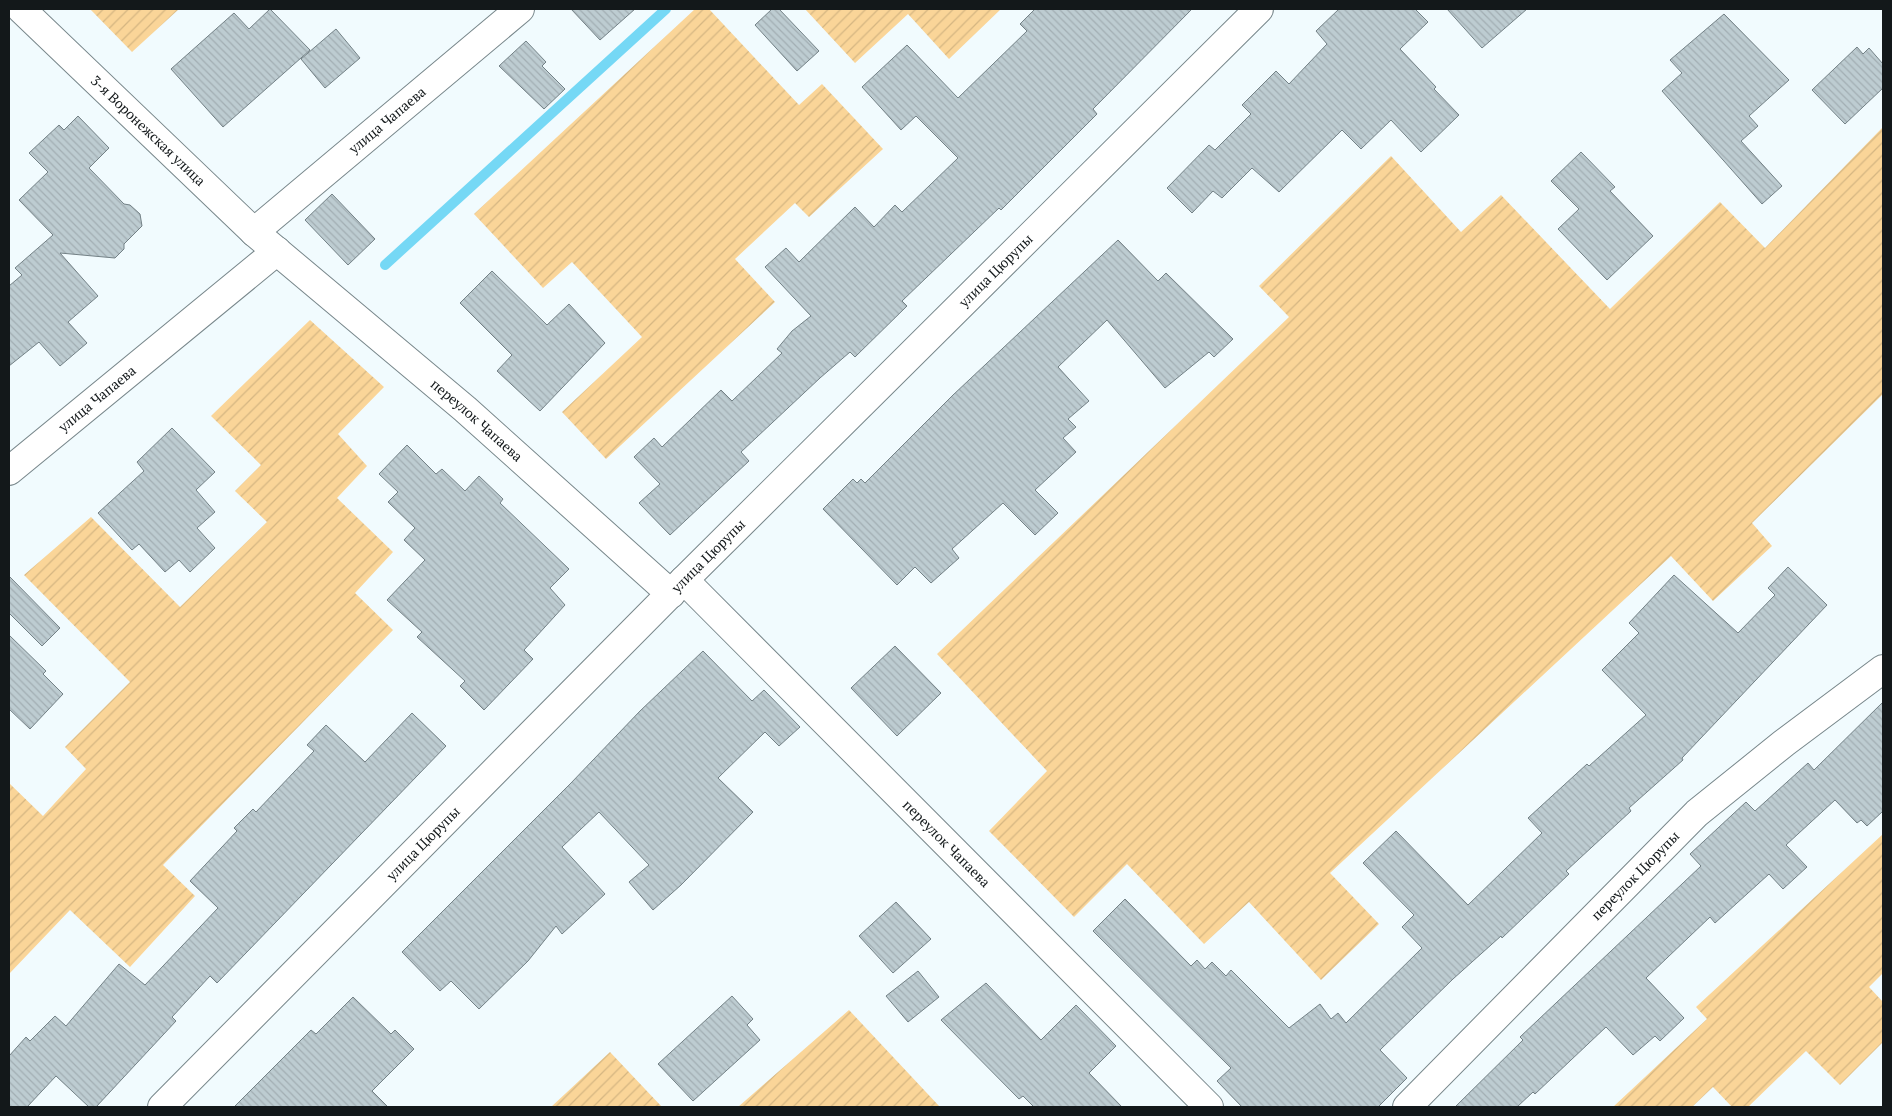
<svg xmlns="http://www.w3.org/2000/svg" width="1892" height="1116" font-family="'PT Serif',serif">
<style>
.garden{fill:url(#garden-furrows)}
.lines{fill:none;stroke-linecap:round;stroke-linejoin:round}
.stream{stroke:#75d8f5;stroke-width:10}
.building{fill:url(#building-back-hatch);stroke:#738186}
.street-casing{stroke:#78878b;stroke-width:30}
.secondary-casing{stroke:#78878b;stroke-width:30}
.street{stroke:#fff;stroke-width:28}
.secondary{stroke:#fff;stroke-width:28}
.labels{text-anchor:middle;stroke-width:4;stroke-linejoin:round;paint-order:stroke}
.street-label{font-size:14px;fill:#13181a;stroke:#f1fbfe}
</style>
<defs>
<pattern id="garden-furrows" width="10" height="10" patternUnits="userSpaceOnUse" patternTransform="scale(1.25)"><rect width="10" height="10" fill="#fad598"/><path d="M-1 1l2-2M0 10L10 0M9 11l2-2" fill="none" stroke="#d5b682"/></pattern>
<pattern id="building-back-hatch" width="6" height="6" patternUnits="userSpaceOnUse" patternTransform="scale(1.25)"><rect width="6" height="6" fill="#bdccd1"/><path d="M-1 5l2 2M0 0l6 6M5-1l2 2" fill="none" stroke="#a2aeb3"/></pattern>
</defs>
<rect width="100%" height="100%" fill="#f1fbfe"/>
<path class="garden" d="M 90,9 L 179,9 L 132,52 Z
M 695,9 L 709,9 L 799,105 L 822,84 L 883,149 L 809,217 L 795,203 L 735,259 L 775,302 L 606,459 L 562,412 L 642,337 L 572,262 L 543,288 L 474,214 Z
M 805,9 L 1001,9 L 949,59 L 908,14 L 855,63 Z
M 1883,127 L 1883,394 L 1752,523 L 1772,546 L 1713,601 L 1671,556 L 1330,873 L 1379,924 L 1321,980 L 1249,902 L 1204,944 L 1127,864 L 1074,917 L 989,831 L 1047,771 L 937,654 L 1289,317 L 1259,286 L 1391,156 L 1461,232 L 1501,195 L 1610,309 L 1720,202 L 1765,248 Z
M 310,320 L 384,387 L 338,434 L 367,466 L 337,498 L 393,552 L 355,593 L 393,630 L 163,865 L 195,896 L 130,967 L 70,910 L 9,974 L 9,783 L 43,816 L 86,769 L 65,747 L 130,682 L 24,575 L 91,517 L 180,607 L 267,522 L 235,491 L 261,465 L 211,416 Z
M 1883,834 L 1883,973 L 1869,987 L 1883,1002 L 1883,1042 L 1840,1085 L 1806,1051 L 1748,1107 L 1732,1107 L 1713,1087 L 1692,1107 L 1613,1107 L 1707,1019 L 1696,1007 Z
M 849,1010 L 940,1107 L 738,1107 Z
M 610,1052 L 662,1107 L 551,1107 Z"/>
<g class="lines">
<path class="stream" d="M 385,265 L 666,9"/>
</g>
<path class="building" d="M 270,9 L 310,50 L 223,127 L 171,69 L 234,13 L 249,29 Z
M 571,9 L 635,9 L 600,40 Z
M 772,9 L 779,9 L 819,51 L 797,71 L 755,25 Z
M 1035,9 L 1192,9 L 1093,109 L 1097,114 L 1001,210 L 999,208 L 902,301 L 907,306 L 855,357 L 850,352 L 820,378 L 741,452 L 749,461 L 670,535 L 639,503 L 660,484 L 634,457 L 654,438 L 662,447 L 721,390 L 732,401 L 782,353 L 777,349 L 792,331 L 811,316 L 765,267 L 786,248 L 799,262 L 855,207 L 874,227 L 895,205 L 902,212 L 958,158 L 916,116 L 901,130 L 862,87 L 907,45 L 958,98 L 1027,31 L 1020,24 Z
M 1339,9 L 1415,9 L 1428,22 L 1400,49 L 1436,87 L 1434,89 L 1459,115 L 1421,152 L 1391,120 L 1361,149 L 1342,130 L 1279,192 L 1252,168 L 1222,198 L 1213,191 L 1192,213 L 1167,188 L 1209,145 L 1215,150 L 1251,114 L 1242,105 L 1276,71 L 1289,84 L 1327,44 L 1316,31 Z
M 1447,9 L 1527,9 L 1482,48 Z
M 1724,14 L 1789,80 L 1749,116 L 1758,126 L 1741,141 L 1782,186 L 1762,204 L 1662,91 L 1682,73 L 1670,60 Z
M 336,29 L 360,58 L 325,88 L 301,59 Z
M 526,41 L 546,62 L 542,66 L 565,89 L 544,109 L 499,66 Z
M 1857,47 L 1863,54 L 1869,48 L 1883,64 L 1883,88 L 1845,124 L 1812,90 Z
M 78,116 L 109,148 L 89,168 L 124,204 L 130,205 L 140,214 L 142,226 L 124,244 L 124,249 L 115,258 L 60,253 L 98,296 L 68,322 L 87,343 L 60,366 L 39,342 L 9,366 L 9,286 L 22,275 L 15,268 L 53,235 L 19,200 L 48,172 L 29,153 L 59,125 L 64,130 Z
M 1581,152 L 1615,187 L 1610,191 L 1653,236 L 1607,280 L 1558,229 L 1579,209 L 1551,181 Z
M 332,194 L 375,239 L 348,265 L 305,220 Z
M 1118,240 L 1158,281 L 1166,273 L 1233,339 L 1214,357 L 1209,352 L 1165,388 L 1107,320 L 1058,367 L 1089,401 L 1068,419 L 1076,427 L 1063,438 L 1076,452 L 1035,490 L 1058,513 L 1035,535 L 1003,503 L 952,549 L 959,558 L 931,583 L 915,567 L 897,585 L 823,509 L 853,479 L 857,483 L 861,479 L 865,483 L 953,395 Z
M 492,271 L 547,325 L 569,304 L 605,343 L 540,411 L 497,371 L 512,355 L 460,303 Z
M 172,428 L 215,472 L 196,490 L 215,512 L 197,528 L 215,548 L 190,572 L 179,560 L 165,572 L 139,544 L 132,550 L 98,513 L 144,471 L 137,462 Z
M 407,445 L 436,474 L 442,469 L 465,491 L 479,476 L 503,499 L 500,503 L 569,569 L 550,588 L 565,605 L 524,650 L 533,659 L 484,710 L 460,686 L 465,681 L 417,637 L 422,632 L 387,600 L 425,560 L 404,540 L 415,528 L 388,502 L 398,492 L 379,474 Z
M 1788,567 L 1827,605 L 1682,758 L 1683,760 L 1629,808 L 1631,811 L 1566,871 L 1569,874 L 1502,938 L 1501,936 L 1453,979 L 1380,1050 L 1407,1078 L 1378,1107 L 1242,1107 L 1217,1081 L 1231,1068 L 1093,931 L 1125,899 L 1191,966 L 1197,960 L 1205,969 L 1212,962 L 1226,976 L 1231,970 L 1289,1028 L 1320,1004 L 1331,1019 L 1338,1013 L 1346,1023 L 1422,948 L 1402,927 L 1414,915 L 1363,863 L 1396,831 L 1468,905 L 1542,833 L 1528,818 L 1587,764 L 1589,766 L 1646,715 L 1602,670 L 1639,633 L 1629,623 L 1674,575 L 1738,633 L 1775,595 L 1768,588 Z
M 9,576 L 60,628 L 42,646 L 9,613 Z
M 9,635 L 46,671 L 43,674 L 63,694 L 30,729 L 9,709 Z
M 895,646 L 941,693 L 897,736 L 851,688 Z
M 703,651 L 752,701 L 764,690 L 800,727 L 779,746 L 765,732 L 718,778 L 753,812 L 681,885 L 653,910 L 629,882 L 649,865 L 599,812 L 562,847 L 605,894 L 562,934 L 556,926 L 528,961 L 479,1009 L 451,981 L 440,991 L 402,952 L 571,783 L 640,711 Z
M 1883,702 L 1883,811 L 1867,826 L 1861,820 L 1857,823 L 1835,800 L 1786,845 L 1807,867 L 1783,889 L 1769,874 L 1715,923 L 1710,917 L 1646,978 L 1684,1018 L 1660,1041 L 1655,1036 L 1633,1055 L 1606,1027 L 1535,1094 L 1533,1092 L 1517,1107 L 1455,1107 L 1523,1040 L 1520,1037 L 1701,866 L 1690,854 L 1746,802 L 1755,811 L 1808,763 L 1814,770 Z
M 412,713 L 446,746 L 217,983 L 210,976 L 172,1017 L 176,1021 L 96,1107 L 89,1107 L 56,1076 L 27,1107 L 9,1107 L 9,1056 L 26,1037 L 30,1041 L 55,1016 L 66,1026 L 119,964 L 145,985 L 218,908 L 190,881 L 237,831 L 234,828 L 253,809 L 256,812 L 314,751 L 307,745 L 326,725 L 365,762 Z
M 896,902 L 931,939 L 893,973 L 859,936 Z
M 918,971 L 939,997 L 908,1022 L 886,996 Z
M 986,983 L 1041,1040 L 1076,1005 L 1116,1046 L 1089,1073 L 1122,1107 L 1034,1107 L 1023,1096 L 1019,1099 L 941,1020 Z
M 732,996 L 753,1019 L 747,1025 L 760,1040 L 693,1101 L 658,1064 Z
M 353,997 L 391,1034 L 395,1030 L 414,1049 L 372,1091 L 388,1107 L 234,1107 L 311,1030 L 316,1034 Z"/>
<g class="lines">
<g class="street-casing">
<g id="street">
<path id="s1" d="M 21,9 L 254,232 L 465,409 L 671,594"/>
<path id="s2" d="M 254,232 L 520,9"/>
<path id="s3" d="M 9,471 L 277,251"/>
<path id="s4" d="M 684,580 L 1209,1107"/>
<path id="s5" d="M 1407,1107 L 1697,813 L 1784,743 L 1883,669"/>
</g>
</g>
<g class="secondary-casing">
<g id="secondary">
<path id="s6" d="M 162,1107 L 684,580 L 1259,9"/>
</g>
</g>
<use href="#street" class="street"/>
<use href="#secondary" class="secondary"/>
</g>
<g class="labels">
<g class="street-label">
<text dy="5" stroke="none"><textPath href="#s2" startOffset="174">улица Чапаева</textPath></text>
<text dy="5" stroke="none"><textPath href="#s1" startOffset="176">3-я Воронежская улица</textPath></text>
<text dy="5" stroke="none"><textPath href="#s6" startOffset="1181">улица Цюрупы</textPath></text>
<text dy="5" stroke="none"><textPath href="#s3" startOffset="114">улица Чапаева</textPath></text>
<text dy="5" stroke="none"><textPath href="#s1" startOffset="614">переулок Чапаева</textPath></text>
<text dy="5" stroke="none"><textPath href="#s6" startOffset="776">улица Цюрупы</textPath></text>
<text dy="5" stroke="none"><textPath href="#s6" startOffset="371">улица Цюрупы</textPath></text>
<text dy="5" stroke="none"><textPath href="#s4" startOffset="372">переулок Чапаева</textPath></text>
<text dy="5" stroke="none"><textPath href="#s5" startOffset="325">переулок Цюрупы</textPath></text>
</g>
</g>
<rect width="1892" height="1116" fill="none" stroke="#13181a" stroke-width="20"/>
</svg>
